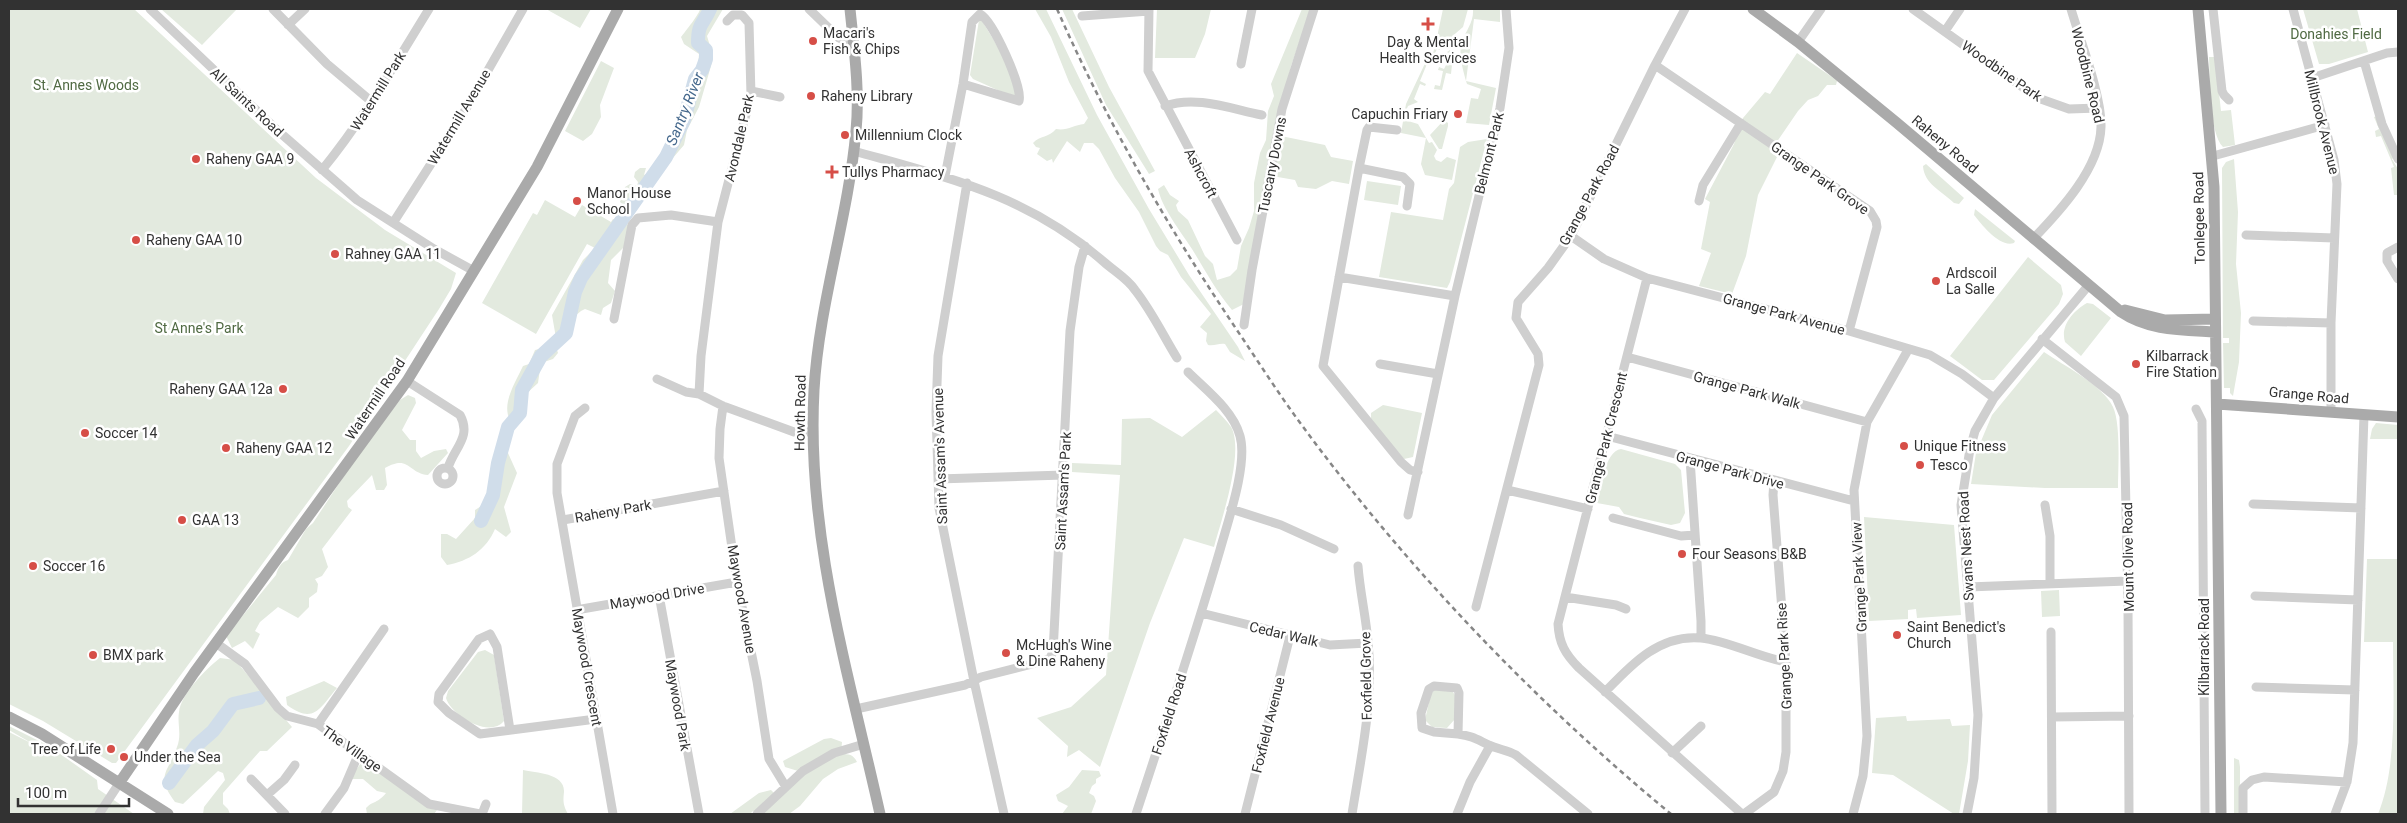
<svg xmlns="http://www.w3.org/2000/svg" width="2407" height="823" font-family="Roboto,sans-serif">
<style>
.green{fill:#e3eadf}
.lines{fill:none;stroke-linecap:round;stroke-linejoin:round}
.river{stroke:#d0ddea;stroke-width:14}
.minor{stroke:#cfcfcf;stroke-width:9}
.major{stroke:#aaa;stroke-width:11}
.rail{stroke:#878787;stroke-width:2.5;stroke-dasharray:5 4;stroke-linecap:butt}
.poi-dot{fill:#d64e47;stroke:#fff;stroke-width:2}
.labels{text-anchor:middle;stroke-width:5;stroke-linejoin:round;paint-order:stroke}
.poi-label{font-size:14px;fill:#323232;stroke:#fff;text-anchor:start}
.park-label{font-size:14px;fill:#506a43;stroke:#fff}
.street-label{font-size:14px;fill:#323232;stroke:#fff}
.water-label{font-size:15px;font-style:italic;fill:#46698d;stroke:#fff}
</style>
<rect width="100%" height="100%" fill="#fff"/>
<path class="green" d="M 9,9 L 134,9 L 316,178 L 385,230 L 456,273 L 451,289 L 439,309 L 349,446 L 116,763 L 112,763 L 43,721 L 9,704 Z
M 161,9 L 237,9 L 202,45 Z
M 546,9 L 591,9 L 580,28 Z
M 700,9 L 723,9 L 707,36 L 713,56 L 711,66 L 699,107 L 687,130 L 684,145 L 649,186 L 637,208 L 628,209 L 620,202 L 625,187 L 630,184 L 637,186 L 638,182 L 634,177 L 635,172 L 640,168 L 646,168 L 644,175 L 652,171 C 670,134 697,96 699,54 L 684,44 L 681,37 C 685,32 700,13 700,9 Z
M 1035,9 L 1046,9 L 1097,115 L 1149,209 L 1189,275 L 1238,347 L 1245,361 L 1230,352 L 1225,344 C 1219,343 1215,346 1208,345 L 1206,341 L 1207,333 L 1200,327 L 1211,314 L 1181,277 L 1168,255 L 1160,251 L 1156,246 L 1139,212 L 1115,178 L 1099,149 L 1093,143 L 1084,143 L 1080,152 L 1067,141 L 1053,163 L 1052,159 L 1047,161 L 1037,154 L 1040,148 L 1036,147 L 1033,143 C 1040,135 1049,138 1056,129 C 1067,131 1074,125 1084,124 L 1088,118 L 1069,82 L 1051,37 Z
M 1062,9 L 1072,9 L 1109,87 L 1155,171 L 1149,174 L 1106,105 Z
M 1157,9 L 1211,9 L 1205,34 L 1195,58 L 1155,58 Z
M 1302,9 L 1311,9 L 1291,66 L 1283,99 L 1244,304 L 1232,310 C 1216,291 1205,270 1192,249 C 1181,232 1162,208 1158,189 L 1164,185 L 1170,195 L 1179,201 L 1176,205 L 1178,211 L 1188,220 L 1205,256 L 1213,264 L 1217,280 L 1230,276 L 1237,269 L 1241,246 L 1249,228 L 1254,211 L 1254,183 L 1260,153 L 1266,140 L 1268,111 L 1274,96 L 1271,84 Z
M 1443,9 L 1468,9 L 1463,27 L 1449,39 L 1437,37 Z
M 1473,9 L 1500,9 L 1500,22 L 1474,19 L 1466,81 L 1496,88 L 1489,125 L 1466,123 L 1471,98 L 1478,99 L 1481,89 L 1467,84 L 1466,81 C 1463,69 1458,55 1462,42 C 1466,30 1474,22 1473,9 Z
M 2303,9 L 2357,9 L 2368,52 L 2329,64 L 2319,64 Z
M 979,20 L 982,21 C 994,40 1014,72 1017,94 L 1013,97 L 973,79 L 970,75 Z
M 1435,46 L 1439,47 L 1440,50 L 1437,49 L 1434,55 L 1435,61 L 1429,59 L 1420,81 L 1426,84 L 1425,86 L 1420,84 L 1414,99 L 1418,102 L 1408,106 L 1405,113 L 1408,121 L 1418,124 L 1429,143 L 1432,142 L 1437,150 L 1434,156 L 1436,160 L 1441,162 L 1447,157 L 1456,160 L 1452,180 L 1425,175 L 1421,164 L 1426,138 L 1401,133 L 1406,104 L 1428,57 L 1432,57 Z
M 1450,50 L 1453,55 L 1451,74 L 1446,73 L 1442,90 L 1434,89 L 1435,85 L 1440,86 L 1443,71 L 1438,70 L 1439,67 L 1444,69 L 1451,55 L 1447,52 Z
M 1797,53 L 1832,77 L 1837,81 L 1836,85 L 1827,85 L 1818,96 L 1808,100 L 1798,111 L 1770,152 L 1777,157 L 1758,195 L 1746,256 L 1732,294 L 1699,286 L 1711,253 L 1701,249 L 1710,202 L 1705,199 L 1734,144 L 1743,118 L 1765,92 L 1770,94 Z
M 2209,57 L 2215,57 L 2221,111 L 2231,110 L 2235,145 L 2223,147 C 2209,133 2210,78 2209,57 Z
M 601,61 L 614,68 L 600,105 L 601,117 L 592,134 L 583,141 L 565,131 Z
M 2377,116 L 2394,158 L 2392,159 L 2398,169 L 2398,195 L 2394,195 L 2391,168 L 2394,167 L 2381,136 L 2376,137 L 2375,131 L 2379,129 L 2374,117 Z
M 1444,120 L 1448,123 L 1448,126 L 1442,149 L 1439,149 L 1430,135 Z
M 1281,136 L 1325,145 L 1331,157 L 1353,161 L 1349,184 L 1332,181 L 1316,189 L 1298,187 L 1295,180 L 1272,176 Z
M 1487,139 L 1450,282 L 1447,288 L 1379,277 L 1391,212 L 1443,220 L 1449,189 L 1454,183 L 1460,147 L 1468,142 Z
M 2234,159 L 2238,212 L 2236,264 L 2241,313 L 2239,362 L 2233,396 L 2230,393 L 2230,388 L 2224,388 L 2223,343 L 2229,343 L 2229,338 L 2223,338 L 2222,168 L 2226,162 Z
M 1926,164 L 1964,198 L 1959,204 L 1954,203 C 1942,191 1924,184 1923,166 Z
M 1367,181 L 1401,186 L 1398,205 L 1364,200 Z
M 545,200 L 575,217 L 582,205 L 611,222 L 613,219 L 627,223 L 630,230 L 626,245 L 611,260 L 608,283 L 615,291 L 611,303 L 603,308 L 601,315 L 585,309 L 581,311 L 575,316 L 572,329 L 563,339 L 556,338 L 552,315 L 583,260 L 595,248 L 587,244 L 536,334 L 482,303 L 533,213 L 537,215 Z
M 1975,209 L 2015,241 L 2014,243 C 2000,248 1982,225 1974,215 Z
M 2028,257 L 2061,285 L 2063,294 L 2059,304 L 1994,380 L 1982,380 L 1950,356 Z
M 2087,303 L 2093,304 L 2111,318 L 2081,356 L 2065,342 C 2060,326 2073,311 2087,303 Z
M 543,348 L 557,350 L 558,353 L 553,359 L 544,362 L 540,369 L 538,383 L 526,394 L 523,414 L 517,422 L 510,420 C 501,404 516,381 523,366 L 529,364 L 535,350 Z
M 2044,352 C 2063,365 2104,386 2113,407 C 2121,424 2118,469 2118,488 L 2045,488 L 1971,484 L 1976,453 L 1992,415 Z
M 408,395 L 415,398 L 416,403 L 402,430 L 410,440 L 416,440 L 416,451 L 421,458 L 434,451 L 446,449 L 448,453 L 428,475 C 408,473 409,454 385,468 L 387,485 L 384,490 L 376,490 L 372,475 L 347,501 L 348,507 L 352,510 L 322,549 L 328,567 L 322,576 L 315,579 L 318,584 L 317,592 L 309,598 L 309,607 L 298,618 L 278,607 L 260,622 L 255,631 L 260,634 L 253,649 L 245,641 L 232,648 L 226,636 L 276,575 C 278,568 281,562 288,560 L 306,529 L 313,523 L 357,456 L 400,400 Z
M 1383,405 L 1422,413 L 1413,457 L 1404,459 L 1371,421 L 1371,413 Z
M 1216,410 C 1221,415 1227,421 1231,427 C 1245,451 1221,521 1214,547 L 1184,538 L 1150,623 L 1100,767 L 1079,750 L 1067,757 L 1068,746 L 1037,718 L 1071,707 L 1106,675 L 1120,475 L 1072,472 L 1072,463 L 1121,465 L 1122,419 L 1150,418 L 1182,437 Z
M 2376,423 L 2398,425 L 2398,439 L 2370,439 L 2372,429 Z
M 1621,449 L 1675,464 L 1681,470 L 1685,513 L 1680,523 L 1671,525 L 1640,518 L 1624,514 L 1619,507 L 1597,503 C 1600,489 1605,451 1621,449 Z
M 499,451 L 508,453 L 517,473 L 504,507 L 511,532 L 506,537 L 495,529 C 486,550 469,561 447,565 L 441,557 L 441,534 L 447,534 L 456,539 L 475,518 L 475,510 C 499,497 488,471 499,451 Z
M 1864,517 L 1954,525 L 1961,615 L 1917,618 L 1916,609 L 1908,610 L 1908,619 L 1869,621 Z
M 2367,559 L 2398,559 L 2398,814 L 2378,814 C 2398,766 2393,693 2393,642 L 2364,642 Z
M 2059,590 L 2060,616 L 2042,617 L 2041,591 Z
M 485,650 L 494,655 L 504,721 C 489,739 451,715 446,698 L 448,691 L 478,652 Z
M 220,658 L 235,660 L 292,727 L 267,751 L 260,751 L 223,793 L 223,804 L 228,809 L 230,814 L 203,814 L 204,807 L 225,780 L 223,773 L 218,771 L 183,804 L 175,802 C 155,775 168,773 177,747 C 182,734 177,724 179,712 C 181,694 206,669 220,658 Z
M 324,681 L 337,688 C 320,708 314,725 287,705 L 286,697 Z
M 1435,690 L 1451,690 L 1456,696 L 1455,719 L 1447,728 L 1432,727 L 1425,720 L 1431,693 Z
M 1906,716 L 1907,721 L 1950,719 L 1952,726 L 1970,725 L 1968,761 L 1959,814 L 1954,814 L 1893,775 L 1872,773 L 1876,718 Z
M 9,726 L 49,746 L 97,780 L 98,789 L 134,814 L 9,814 L 9,732 L 33,744 L 9,730 Z
M 831,738 L 842,742 L 841,754 C 849,754 853,754 857,762 L 838,769 L 823,779 L 800,806 L 789,814 L 756,814 L 753,811 L 750,814 L 730,814 L 759,793 L 771,790 L 779,798 L 798,771 L 785,767 L 783,761 L 824,739 Z
M 2234,758 L 2239,760 L 2240,767 L 2240,814 L 2234,814 Z
M 361,763 L 371,766 L 437,810 L 434,814 L 367,814 L 366,808 C 374,800 377,804 386,793 L 377,791 L 363,779 L 352,779 L 353,774 Z
M 523,770 C 536,773 565,773 564,792 C 563,801 563,805 568,814 L 522,814 Z
M 1082,770 L 1099,771 L 1101,776 L 1096,779 L 1096,783 L 1092,786 L 1089,793 L 1094,796 L 1096,801 L 1091,814 L 1062,814 L 1068,806 L 1058,801 L 1056,795 L 1069,787 Z"/>
<g class="lines">
<path class="river" d="M 481,521 L 493,495 L 498,463 L 508,427 L 520,413 L 522,390 L 541,356 L 566,333 L 575,292 L 581,278 L 666,157 L 684,120 L 695,79 L 702,70 L 706,59 L 706,50 L 698,43 C 698,22 703,25 710,9
M 169,783 L 197,745 L 213,731 L 233,704 L 259,698"/>
<path class="minor" d="M 150,9 L 277,130 L 357,200 L 434,249 L 474,271
M 273,9 L 327,64 L 372,102
M 809,9 L 839,38 L 854,45
M 1149,9 L 1148,71 L 1237,240
M 1913,9 L 2038,98 L 2069,109 L 2099,108
M 2213,9 L 2222,91 L 2224,95 L 2229,100
M 2293,9 L 2334,160 L 2337,184 L 2331,323 L 2331,411
M 1082,16 L 1149,11
M 288,25 L 305,9
M 1945,31 L 1960,9
M 1798,42 L 1821,9
M 2364,61 L 2382,124 L 2398,159
M 1241,64 L 1252,9
M 1655,65 L 1870,211 L 1876,221 L 1877,227 L 1849,331
M 2312,78 L 2387,53 L 2398,52
M 751,91 L 780,97
M 1165,106 C 1196,95 1231,109 1262,115
M 1397,130 L 1369,127 L 1367,130 L 1359,168 L 1403,177 L 1410,184 L 1407,206
M 854,151 C 949,178 1027,195 1104,262 C 1114,271 1128,279 1135,290 C 1151,310 1163,335 1177,358
M 2213,156 L 2325,125
M 1359,168 L 1323,366 L 1401,462 L 1410,470 L 1418,472
M 322,170 C 363,120 395,64 429,9
M 945,176 L 963,84 L 972,22 L 980,14 C 993,21 1023,87 1019,101 L 963,84
M 967,183 L 938,356 L 936,412 L 939,508 L 974,681 L 1004,814
M 1699,201 L 1703,185 L 1741,123
M 393,223 L 463,114 L 523,9
M 2246,235 L 2334,238
M 1571,236 L 1604,259 L 1647,278 L 1849,331 L 1930,355 L 1962,374 L 1994,398
M 2033,239 C 2060,211 2100,168 2101,127 C 2102,96 2080,40 2071,9
M 2398,247 L 2387,253 L 2387,261 L 2398,279
M 1339,277 L 1455,296
M 1647,278 L 1558,624 C 1559,643 1565,654 1579,668 L 1742,814
M 614,319 L 632,225 L 638,218 L 671,215 L 718,222
M 2253,321 L 2331,323
M 1244,325 L 1252,270 L 1282,109 L 1314,9
M 2042,339 L 2116,397 L 2124,416 L 2128,604 L 2129,814
M 1627,357 L 1867,422
M 1380,364 L 1438,374
M 657,379 L 686,392 L 699,394 L 723,406 L 794,432 L 813,432
M 407,381 L 460,415 C 472,437 454,448 448,468
M 699,394 L 701,356 L 718,222 L 751,95 L 749,23 L 742,15 L 733,15 L 727,21
M 723,406 L 720,429 L 719,458 L 737,582 L 757,681 L 769,759 L 786,787
M 585,408 L 575,416 L 557,464 L 557,493 L 613,814
M 2196,409 L 2202,421 L 2205,814
M 1607,436 L 1854,501
M 1690,459 L 1701,621 L 1701,638
M437 476a8 8 0 1 1 16 0a8 8 0 1 1-16 0Z
M 938,479 L 1064,475
M 1507,490 L 1588,509
M 2253,504 L 2361,508
M 2045,505 L 2050,536 L 2050,583
M 1231,509 L 1281,525 L 1334,549
M 1408,515 L 1455,296 L 1500,108 L 1509,48 L 1506,9
M 1613,518 L 1681,536 L 1695,535
M 563,520 L 724,491
M 1968,587 L 2127,581
M 659,595 L 699,814
M 2255,596 L 2358,600
M 1565,597 L 1616,605 L 1626,609
M 1476,607 L 1539,365 L 1538,354 L 1516,318 L 1518,302 L 1548,268 L 1571,236 L 1655,65 L 1685,9
M 576,610 L 737,582
M 1201,613 L 1330,645 L 1368,643
M 2051,632 L 2052,814
M 216,643 L 245,664 L 278,708 L 287,716 L 318,724 L 429,804 L 480,814
M 2256,687 L 2355,690
M 1605,692 C 1631,665 1659,634 1701,638 C 1729,641 1758,657 1786,662
M 856,709 L 965,685 L 981,677 L 1044,661 L 1050,658 L 1053,652 L 1070,331 L 1079,267 L 1085,246
M 2052,717 L 2129,716
M 318,724 L 384,629
M 510,730 L 497,647 L 490,634 L 479,639 L 439,694 L 438,702 L 449,713 L 480,734 L 596,719
M 1458,734 L 1434,732 L 1422,728 L 1421,713 L 1429,689 L 1434,686 L 1457,688 L 1459,693 L 1458,734 C 1472,736 1476,739 1489,745 C 1497,749 1507,750 1516,755 L 1588,814
M 1672,753 L 1701,726
M 251,779 L 285,814
M 267,795 L 284,780 L 295,765
M 99,814 L 120,782
M 325,814 L 344,788 L 359,753
M 482,814 L 486,804
M 757,814 L 803,771 L 834,753 L 864,744
M 1136,814 C 1165,726 1194,639 1220,550 C 1228,521 1248,464 1240,436 C 1233,410 1206,390 1188,372
M 1245,814 L 1290,636
M 1352,814 C 1361,757 1374,700 1368,642 C 1366,617 1360,592 1358,566
M 1457,814 L 1470,782 L 1490,746
M 1744,814 L 1774,792 L 1783,771 L 1786,752 L 1786,662 L 1773,495 L 1774,481
M 1853,814 L 1863,776 L 1867,736 L 1854,490 L 1867,422 L 1908,350
M 1967,814 L 1974,778 L 1978,715 L 1961,505 L 1970,449 L 1975,431 L 1994,398 L 2088,286
M 2243,814 L 2243,788 L 2252,780 L 2264,777 L 2347,782
M 2335,814 L 2347,782 L 2353,743 L 2364,415"/>
<path class="major" d="M 850,9 C 854,49 860,91 856,131 C 848,219 819,303 814,390 C 806,535 849,675 880,814
M 1753,9 L 1798,42 L 1897,123 L 2121,312 C 2149,331 2182,330 2215,332
M 2198,9 L 2214,187 L 2221,814
M 2125,310 L 2165,320 L 2215,319
M 2217,404 L 2398,417
M 9,717 L 42,734 L 168,814
M 120,782 L 194,673 L 407,381 L 537,167 L 618,9"/>
<path class="rail" d="M 1057,9 C 1108,125 1172,234 1243,339 C 1261,366 1279,394 1298,420 C 1404,565 1533,700 1671,814"/>
</g>
<g class="poi-dot">
<path d="M1425.5 16.5h5v5h5v5h-5v5h-5v-5h-5v-5h5z"/>
<circle cx="813" cy="41" r="5"/>
<circle cx="811" cy="96" r="5"/>
<circle cx="1458" cy="114" r="5"/>
<circle cx="845" cy="135" r="5"/>
<circle cx="196" cy="159" r="5"/>
<path d="M829.5 164.5h5v5h5v5h-5v5h-5v-5h-5v-5h5z"/>
<circle cx="577" cy="201" r="5"/>
<circle cx="136" cy="240" r="5"/>
<circle cx="335" cy="254" r="5"/>
<circle cx="1936" cy="281" r="5"/>
<circle cx="2136" cy="364" r="5"/>
<circle cx="283" cy="389" r="5"/>
<circle cx="85" cy="433" r="5"/>
<circle cx="1904" cy="446" r="5"/>
<circle cx="226" cy="448" r="5"/>
<circle cx="1920" cy="465" r="5"/>
<circle cx="182" cy="520" r="5"/>
<circle cx="1682" cy="554" r="5"/>
<circle cx="33" cy="566" r="5"/>
<circle cx="1897" cy="635" r="5"/>
<circle cx="1006" cy="653" r="5"/>
<circle cx="93" cy="655" r="5"/>
<circle cx="111" cy="749" r="5"/>
<circle cx="124" cy="757" r="5"/>
</g>
<g class="labels">
<g class="poi-label">
<text x="823" y="38">Macari's<tspan x="823" dy="16">Fish &amp; Chips</tspan></text>
<text x="1428" y="47" text-anchor="middle">Day &amp; Mental<tspan x="1428" dy="16">Health Services</tspan></text>
<text x="821" y="101">Raheny Library</text>
<text x="1448" y="119" text-anchor="end">Capuchin Friary</text>
<text x="855" y="140">Millennium Clock</text>
<text x="206" y="164">Raheny GAA 9</text>
<text x="842" y="177">Tullys Pharmacy</text>
<text x="587" y="198">Manor House<tspan x="587" dy="16">School</tspan></text>
<text x="146" y="245">Raheny GAA 10</text>
<text x="345" y="259">Rahney GAA 11</text>
<text x="1946" y="278">Ardscoil<tspan x="1946" dy="16">La Salle</tspan></text>
<text x="2146" y="361">Kilbarrack<tspan x="2146" dy="16">Fire Station</tspan></text>
<text x="273" y="394" text-anchor="end">Raheny GAA 12a</text>
<text x="95" y="438">Soccer 14</text>
<text x="1914" y="451">Unique Fitness</text>
<text x="236" y="453">Raheny GAA 12</text>
<text x="1930" y="470">Tesco</text>
<text x="192" y="525">GAA 13</text>
<text x="1692" y="559">Four Seasons B&amp;B</text>
<text x="43" y="571">Soccer 16</text>
<text x="1907" y="632">Saint Benedict's<tspan x="1907" dy="16">Church</tspan></text>
<text x="1016" y="650">McHugh's Wine<tspan x="1016" dy="16">&amp; Dine Raheny</tspan></text>
<text x="103" y="660">BMX park</text>
<text x="101" y="754" text-anchor="end">Tree of Life</text>
<text x="134" y="762">Under the Sea</text>
</g>
<g class="park-label">
<text x="2336" y="39">Donahies Field</text>
<text x="86" y="90">St. Annes Woods</text>
<text x="199" y="333">St Anne's Park</text>
</g>
<g class="street-label">
<text transform="translate(2002 71) rotate(35)" y="5">Woodbine Park</text>
<text transform="translate(2088 75) rotate(76)" y="5">Woodbine Road</text>
<text transform="translate(378 91) rotate(-58)" y="5">Watermill Park</text>
<text transform="translate(247 102) rotate(43)" y="5">All Saints Road</text>
<text transform="translate(459 117) rotate(-59)" y="5">Watermill Avenue</text>
<text transform="translate(2322 122) rotate(76)" y="5">Millbrook Avenue</text>
<text transform="translate(739 138) rotate(-77)" y="5">Avondale Park</text>
<text transform="translate(1945 144) rotate(40)" y="5">Raheny Road</text>
<text transform="translate(1489 153) rotate(-76)" y="5">Belmont Park</text>
<text transform="translate(1272 165) rotate(-79)" y="5">Tuscany Downs</text>
<text transform="translate(1201 173) rotate(62)" y="5">Ashcroft</text>
<text transform="translate(1820 178) rotate(35)" y="5">Grange Park Grove</text>
<text transform="translate(1589 195) rotate(-62)" y="5">Grange Park Road</text>
<text transform="translate(2199 218) rotate(-91)" y="5">Tonlegee Road</text>
<text transform="translate(1784 314) rotate(15)" y="5">Grange Park Avenue</text>
<text transform="translate(1747 390) rotate(15)" y="5">Grange Park Walk</text>
<text transform="translate(2309 395) rotate(5)" y="5">Grange Road</text>
<text transform="translate(375 399) rotate(-56)" y="5">Watermill Road</text>
<text transform="translate(800 413) rotate(-89)" y="5">Howth Road</text>
<text transform="translate(1606 438) rotate(-76)" y="5">Grange Park Crescent</text>
<text transform="translate(940 456) rotate(-92)" y="5">Saint Assam's Avenue</text>
<text transform="translate(1730 470) rotate(15)" y="5">Grange Park Drive</text>
<text transform="translate(1063 491) rotate(-87)" y="5">Saint Assam's Park</text>
<text transform="translate(613 511) rotate(-10)" y="5">Raheny Park</text>
<text transform="translate(1966 546) rotate(-93)" y="5">Swans Nest Road</text>
<text transform="translate(2128 557) rotate(-91)" y="5">Mount Olive Road</text>
<text transform="translate(1859 577) rotate(-93)" y="5">Grange Park View</text>
<text transform="translate(657 596) rotate(-10)" y="5">Maywood Drive</text>
<text transform="translate(742 599) rotate(80)" y="5">Maywood Avenue</text>
<text transform="translate(1284 634) rotate(13)" y="5">Cedar Walk</text>
<text transform="translate(2204 647) rotate(-90)" y="5">Kilbarrack Road</text>
<text transform="translate(1784 656) rotate(-93)" y="5">Grange Park Rise</text>
<text transform="translate(587 667) rotate(80)" y="5">Maywood Crescent</text>
<text transform="translate(1366 676) rotate(-91)" y="5">Foxfield Grove</text>
<text transform="translate(678 705) rotate(80)" y="5">Maywood Park</text>
<text transform="translate(1169 714) rotate(-72)" y="5">Foxfield Road</text>
<text transform="translate(1268 725) rotate(-76)" y="5">Foxfield Avenue</text>
<text transform="translate(352 749) rotate(35)" y="5">The Village</text>
</g>
<g class="water-label">
<text transform="translate(685 109) rotate(-68)" y="5">Santry River</text>
</g>
</g>
<rect width="2407" height="823" fill="none" stroke="#323232" stroke-width="20"/>
<path d="M18 798v8h111v-8" fill="none" stroke="#323232" stroke-width="2.5"/>
<text x="25" y="798" font-size="15" fill="#323232" stroke="#ffffff" stroke-width="4" paint-order="stroke">100 m</text>
</svg>
